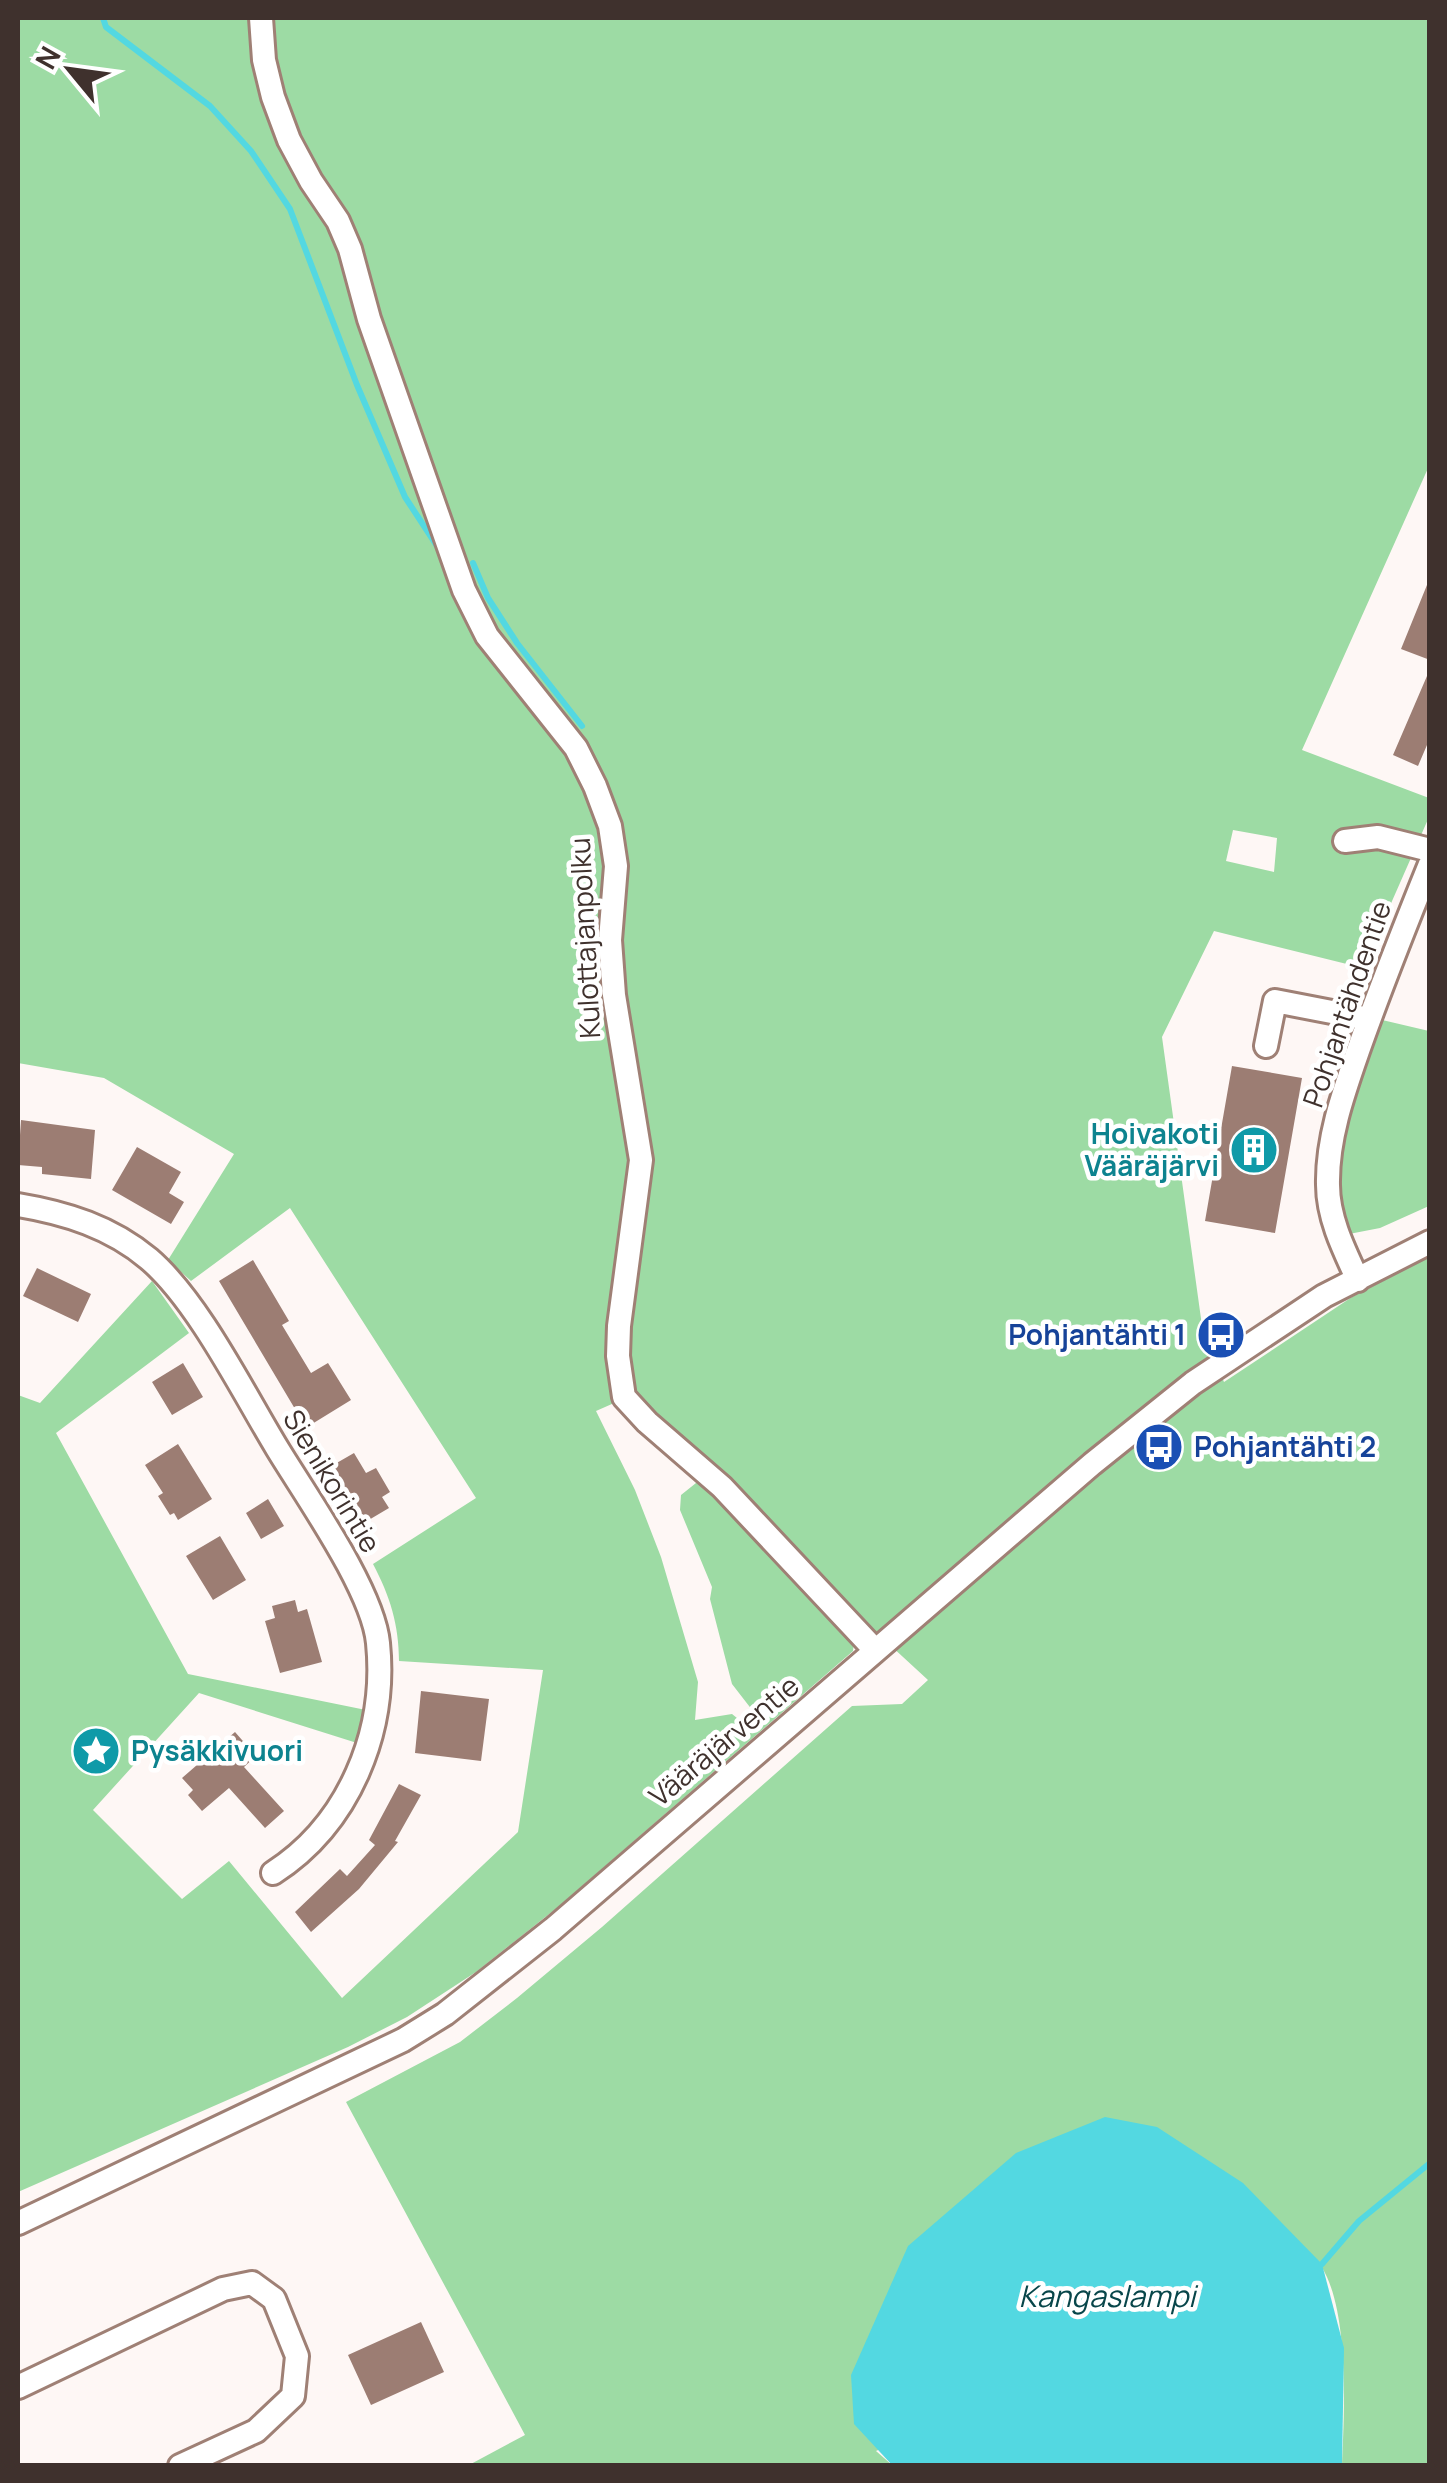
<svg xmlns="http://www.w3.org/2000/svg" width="1447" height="2483" font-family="Manrope,sans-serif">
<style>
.green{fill:#9ddba4;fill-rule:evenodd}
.water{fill:#53d8e1}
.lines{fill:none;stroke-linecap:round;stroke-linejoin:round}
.stream{stroke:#53d8e1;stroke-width:6}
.building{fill:#9c7d73}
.minor-casing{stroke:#9f8075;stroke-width:28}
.minor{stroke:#fff;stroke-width:22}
.labels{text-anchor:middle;stroke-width:9;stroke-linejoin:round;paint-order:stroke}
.street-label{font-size:28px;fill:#3f312d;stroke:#fff}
.culture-label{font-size:28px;font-weight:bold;fill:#0d838f;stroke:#fff;text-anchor:end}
.transit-label{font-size:28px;font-weight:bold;fill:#164399;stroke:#fff;text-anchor:end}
.water-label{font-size:30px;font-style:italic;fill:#08464a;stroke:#fff}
</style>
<rect width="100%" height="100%" fill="#fef7f5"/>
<path class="green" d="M 18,18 L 1429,18 L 1429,466 L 1302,750 L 1429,798 L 1429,817 L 1385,917 L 1367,969 L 1214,931 L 1162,1037 L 1203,1333 L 1224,1382 L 1352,1297 L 1429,1257 L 1429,2465 L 1342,2465 C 1344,2413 1352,2288 1310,2253 L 876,2451 L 892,2465 L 469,2465 L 525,2435 L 346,2102 L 460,2042 L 517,1998 L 602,1927 L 852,1706 L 902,1704 L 928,1680 L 865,1622 L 726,1475 L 640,1401 L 621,1400 L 596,1411 L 635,1490 L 661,1557 L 698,1682 L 695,1720 L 732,1714 L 747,1726 L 756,1715 L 732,1684 L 710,1599 L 712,1587 L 680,1510 L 681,1495 L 696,1483 L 703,1482 L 854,1642 L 853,1651 L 558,1907 L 476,1972 L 407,2017 L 348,2047 L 18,2192 L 18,1395 L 40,1403 L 152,1281 L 189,1333 L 56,1433 L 188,1674 L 366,1710 L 357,1743 L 199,1693 L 93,1810 L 182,1899 L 229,1861 L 342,1998 L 518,1832 L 543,1670 L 399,1661 C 399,1625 390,1596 373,1564 L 476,1498 L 290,1208 L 191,1281 L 168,1260 L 234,1154 L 104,1078 L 18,1063 ZM 1233,830 L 1277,838 L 1274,872 L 1226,861 Z
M 1378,1019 L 1429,1031 L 1429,1206 L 1380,1228 L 1349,1234 C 1321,1169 1358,1081 1378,1019 Z"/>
<path class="water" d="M 1105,2117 L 1157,2127 L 1243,2183 L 1322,2264 L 1344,2348 L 1342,2465 L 892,2465 L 854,2424 L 851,2375 L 908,2246 L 1016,2153 Z"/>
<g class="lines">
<path class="stream" d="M 103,18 L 106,27 L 210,106 L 251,151 L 290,209 L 357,385 L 405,497 L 439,549
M 473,563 L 488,598 L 517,643 L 582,726
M 1322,2264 L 1359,2221 L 1430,2163"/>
</g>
<path class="building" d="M 1429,580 L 1430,580 L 1430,660 L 1401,649 Z
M 1430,669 L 1430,738 L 1418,766 L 1393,755 Z
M 1232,1066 L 1302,1078 L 1275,1233 L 1205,1221 Z
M 21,1120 L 95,1130 L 91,1179 L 42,1174 L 42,1167 L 18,1165 Z
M 137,1147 L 181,1172 L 169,1193 L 184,1202 L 171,1224 L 112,1190 Z
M 253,1260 L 289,1321 L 282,1325 L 311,1373 L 328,1363 L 351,1400 L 312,1424 L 303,1411 L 298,1414 L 219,1281 Z
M 37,1268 L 91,1294 L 78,1322 L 23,1296 Z
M 183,1363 L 203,1397 L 172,1415 L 152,1382 Z
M 178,1444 L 212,1499 L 178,1520 L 174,1513 L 170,1515 L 158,1496 L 163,1493 L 145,1465 Z
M 354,1453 L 366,1473 L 376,1468 L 390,1492 L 382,1497 L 389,1508 L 362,1524 L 328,1468 Z
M 268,1499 L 284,1526 L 261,1539 L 246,1513 Z
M 220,1536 L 246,1580 L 213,1600 L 186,1556 Z
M 295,1600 L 298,1612 L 307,1609 L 322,1662 L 280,1673 L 265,1621 L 275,1618 L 272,1606 Z
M 421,1691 L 489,1699 L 481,1761 L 415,1753 Z
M 235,1732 L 256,1756 L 244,1767 L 284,1811 L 265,1828 L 229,1788 L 202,1811 L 188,1795 L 193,1790 L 182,1778 Z
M 399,1784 L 421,1795 L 395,1841 L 398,1842 L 359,1889 L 311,1932 L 295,1912 L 340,1869 L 347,1876 L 375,1845 L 369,1840 Z
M 421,2322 L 444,2372 L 371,2405 L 348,2355 Z"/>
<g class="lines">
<g class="minor-casing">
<path id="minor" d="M 261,18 L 264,60 L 273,97 L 289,140 L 311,181 L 338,221 L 350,249 L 369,319 L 464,590 L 487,636 L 576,748 L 595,786 L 610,826 L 616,866 L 610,940 L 614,995 L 641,1160 L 619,1326 L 618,1356 L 624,1397 L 647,1422 L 722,1487 L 875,1650
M 1345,841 L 1378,837 L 1430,850
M 1266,1046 L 1275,1001 L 1368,1019
M 18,1205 C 66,1213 111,1227 149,1259 C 198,1301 243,1392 277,1448 C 306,1496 373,1590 378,1643 C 387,1732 349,1824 273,1873
M 1358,1280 C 1344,1250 1328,1218 1328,1185 C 1327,1139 1343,1094 1358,1051 C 1380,988 1405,926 1430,864
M 18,2223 L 403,2040 L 445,2014 L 553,1929 L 1092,1464 L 1193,1383 L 1324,1296 L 1430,1242
M 18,2387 L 223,2289 L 252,2283 L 274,2299 L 297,2356 L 293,2396 L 256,2431 L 180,2466"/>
</g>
<use href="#minor" class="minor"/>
</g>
<defs>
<g id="building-disc" transform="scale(2.5)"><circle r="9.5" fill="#0f9aa8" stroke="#fff"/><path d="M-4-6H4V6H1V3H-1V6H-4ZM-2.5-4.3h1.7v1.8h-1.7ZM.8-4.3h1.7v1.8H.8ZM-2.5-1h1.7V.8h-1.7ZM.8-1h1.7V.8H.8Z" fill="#fff"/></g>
<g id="bus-disc" transform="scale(2.5)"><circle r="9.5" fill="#1a4fb4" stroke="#fff"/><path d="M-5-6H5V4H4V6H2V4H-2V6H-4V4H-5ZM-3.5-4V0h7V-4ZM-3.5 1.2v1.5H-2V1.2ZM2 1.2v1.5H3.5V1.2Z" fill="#fff"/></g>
<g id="sight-disc" transform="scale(2.5)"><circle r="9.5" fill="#0f9aa8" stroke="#fff"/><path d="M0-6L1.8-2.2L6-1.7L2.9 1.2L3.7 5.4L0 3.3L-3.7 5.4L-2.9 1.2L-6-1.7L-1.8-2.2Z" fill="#fff"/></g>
</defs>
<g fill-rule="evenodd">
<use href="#building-disc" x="1254" y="1150"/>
<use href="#bus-disc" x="1221" y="1335"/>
<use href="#bus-disc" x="1159" y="1447"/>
<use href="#sight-disc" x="96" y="1751"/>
</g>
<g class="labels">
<g class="street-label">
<text transform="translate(585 938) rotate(-93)" y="10">Kulottajanpolku</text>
<text transform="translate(1347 1004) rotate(-71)" y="10">Pohjantähdentie</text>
<text transform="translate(332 1481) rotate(59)" y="10">Sienikorintie</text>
<text transform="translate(724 1741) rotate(-40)" y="10">Vääräjärventie</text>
</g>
<g class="culture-label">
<text x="1219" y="1144">Hoivakoti<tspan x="1219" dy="32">Vääräjärvi</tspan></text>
<text x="131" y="1761" text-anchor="start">Pysäkkivuori</text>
</g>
<g class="transit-label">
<text x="1186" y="1345">Pohjantähti 1</text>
<text x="1194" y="1457" text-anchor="start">Pohjantähti 2</text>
</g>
<g class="water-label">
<text x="1107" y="2307">Kangaslampi</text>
</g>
</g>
<rect width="1447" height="2483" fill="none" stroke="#3f312d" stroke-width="40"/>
<g transform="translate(70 70) rotate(299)" stroke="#ffffff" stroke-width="8" paint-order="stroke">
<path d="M0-8L18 38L0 25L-18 38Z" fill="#3f312d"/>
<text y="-15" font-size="28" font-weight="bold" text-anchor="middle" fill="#3f312d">N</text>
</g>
</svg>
